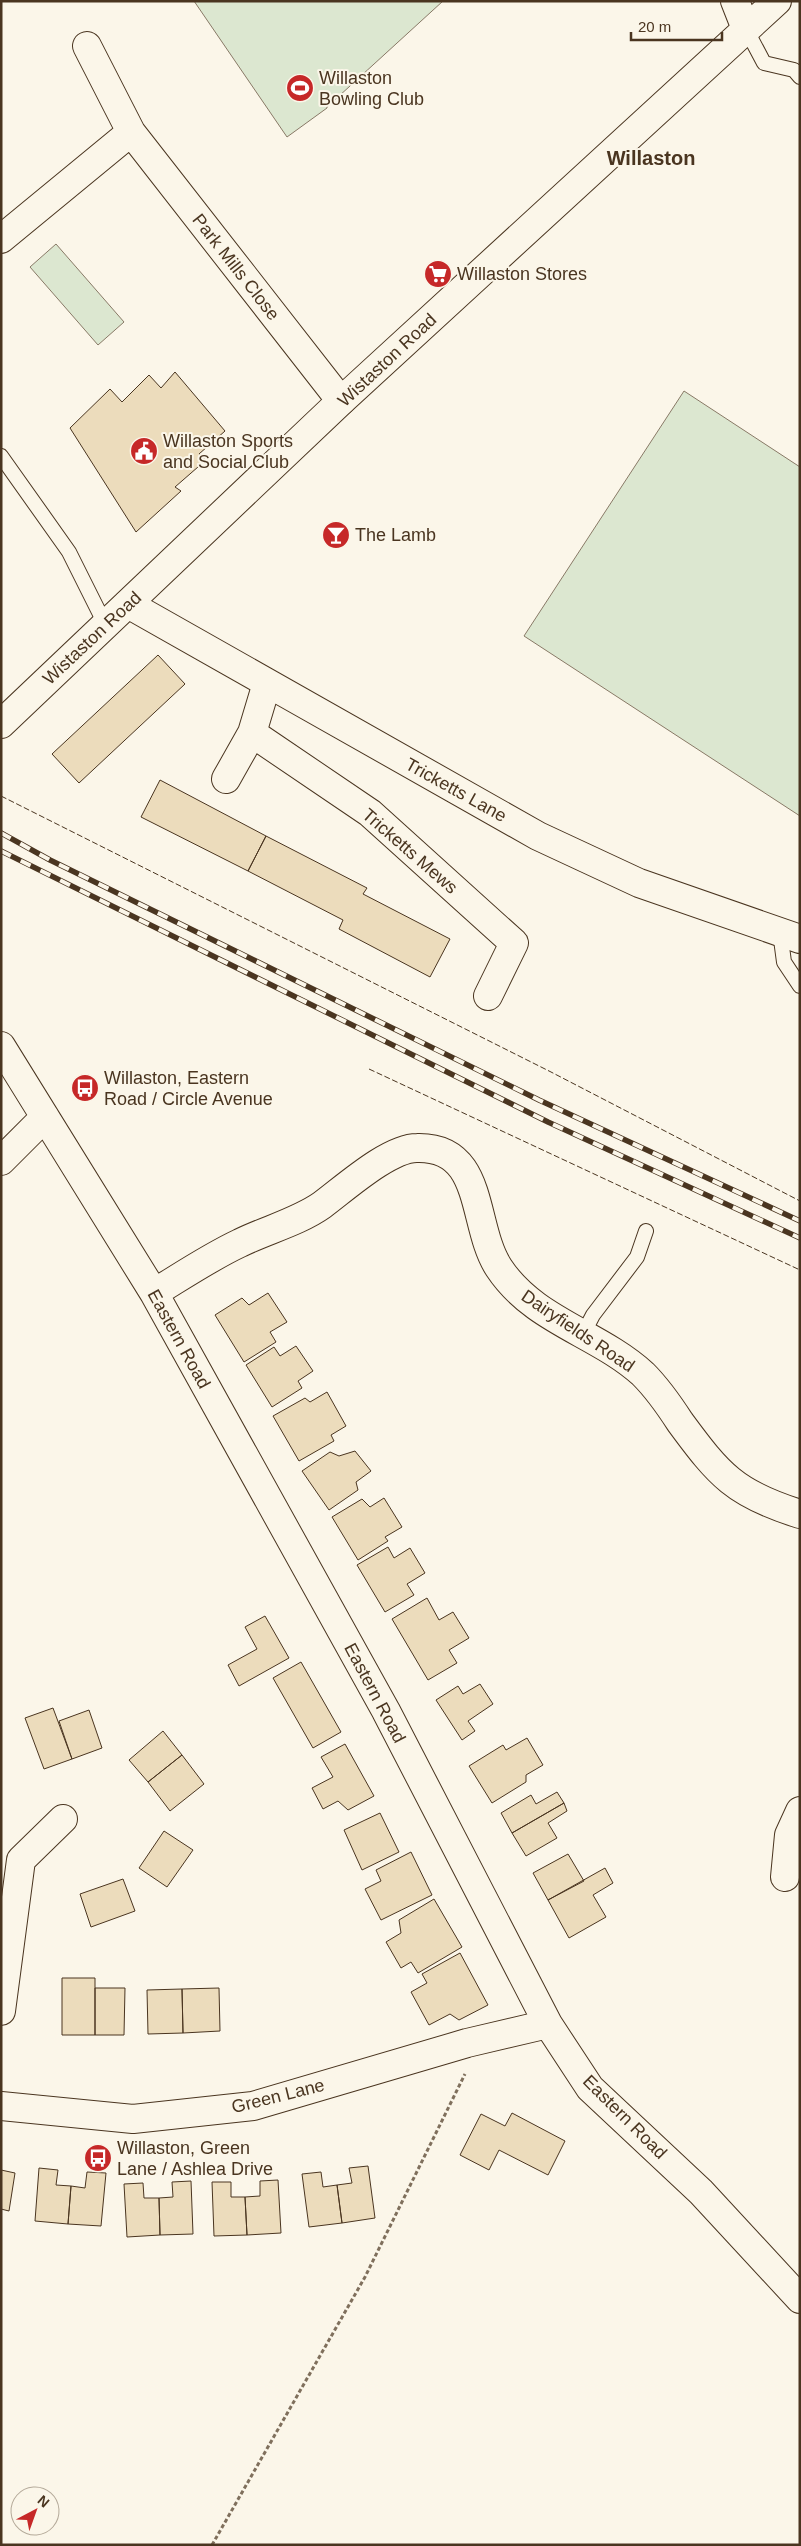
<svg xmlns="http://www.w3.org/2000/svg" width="801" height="2546" font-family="Arial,sans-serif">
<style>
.green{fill:#dce7d0;stroke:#887966}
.building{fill:#ecdcbc;stroke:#4a3520}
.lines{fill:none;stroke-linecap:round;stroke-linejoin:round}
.lane-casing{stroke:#4a3520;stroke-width:16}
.street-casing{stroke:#4a3520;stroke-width:30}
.secondary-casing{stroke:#4a3520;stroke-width:30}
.path{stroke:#7f6f5c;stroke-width:3;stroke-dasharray:4 2.5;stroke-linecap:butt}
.lane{stroke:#fbf6e9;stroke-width:14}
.street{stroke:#fbf6e9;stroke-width:28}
.secondary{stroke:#fbf6e9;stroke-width:28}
.rail-casing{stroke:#4a3520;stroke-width:5.5}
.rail{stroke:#fbf6e9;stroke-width:4;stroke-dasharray:11;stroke-linecap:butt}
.fence{stroke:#4a3520;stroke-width:1;stroke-dasharray:6 2.5;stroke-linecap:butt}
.labels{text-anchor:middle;stroke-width:4;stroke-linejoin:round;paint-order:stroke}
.poi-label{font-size:18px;fill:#4a3520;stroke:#fbf6e9;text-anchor:start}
.street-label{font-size:18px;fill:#4a3520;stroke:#fbf6e9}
.quarter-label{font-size:20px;font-weight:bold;fill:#4a3520;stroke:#fbf6e9}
</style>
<rect width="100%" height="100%" fill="#fbf6e9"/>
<path class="green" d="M 194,1 L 443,1 L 327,107 L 327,108 L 287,137 Z
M 56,244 L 124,322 L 98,345 L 30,267 Z
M 684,391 L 800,467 L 800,816 L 524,636 Z"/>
<path class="building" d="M 175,372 L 225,431 L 199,454 L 206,460 L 175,487 L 181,491 L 136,532 L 70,428 L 110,389 L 122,402 L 149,375 L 161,388 Z
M 158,655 L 185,684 L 79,783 L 52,754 Z
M 160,780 L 266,836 L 248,871 L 141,817 Z
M 266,836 L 367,888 L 363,894 L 450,939 L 430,977 L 339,929 L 343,920 L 248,871 Z
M 268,1293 L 287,1322 L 270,1332 L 276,1342 L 244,1362 L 215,1315 L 242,1298 L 249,1305 Z
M 296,1346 L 313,1371 L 298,1381 L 302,1388 L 272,1407 L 246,1365 L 274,1347 L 280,1356 Z
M 327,1392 L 346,1426 L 331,1435 L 334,1441 L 299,1461 L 273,1416 L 305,1398 L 310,1402 Z
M 355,1451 L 371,1471 L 356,1482 L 358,1490 L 329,1510 L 302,1471 L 330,1452 L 339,1456 Z
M 384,1498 L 402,1527 L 385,1537 L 388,1541 L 358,1560 L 332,1517 L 362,1499 L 370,1507 Z
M 388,1547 L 394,1558 L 410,1548 L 425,1573 L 407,1584 L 414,1595 L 385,1612 L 357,1565 Z
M 427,1598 L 439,1620 L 453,1612 L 469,1638 L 449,1650 L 457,1663 L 428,1680 L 392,1619 Z
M 265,1616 L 289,1658 L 239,1686 L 228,1665 L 257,1649 L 245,1627 Z
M 301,1662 L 341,1732 L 313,1748 L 273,1678 Z
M 480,1684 L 493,1704 L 468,1721 L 475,1731 L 462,1740 L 436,1700 L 458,1686 L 463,1694 Z
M 53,1708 L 72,1759 L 44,1769 L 25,1718 Z
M 89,1710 L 102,1748 L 72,1759 L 59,1721 Z
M 163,1731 L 182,1755 L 148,1782 L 129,1760 Z
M 527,1738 L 543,1765 L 526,1775 L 526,1782 L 492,1803 L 469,1766 L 503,1745 L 506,1750 Z
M 345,1744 L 374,1796 L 348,1810 L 338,1801 L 323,1809 L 312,1788 L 333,1777 L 321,1757 Z
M 182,1755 L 204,1784 L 170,1811 L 148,1782 Z
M 557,1792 L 564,1803 L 512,1833 L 501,1813 L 531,1795 L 536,1804 Z
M 564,1803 L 567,1811 L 548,1823 L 557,1838 L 526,1856 L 512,1833 Z
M 380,1813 L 399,1852 L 362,1870 L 344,1830 Z
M 164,1831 L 193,1850 L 167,1887 L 139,1868 Z
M 411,1852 L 432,1895 L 381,1920 L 365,1889 L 381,1881 L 376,1870 Z
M 568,1854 L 584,1881 L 548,1900 L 533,1873 Z
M 605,1868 L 613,1883 L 593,1895 L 606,1917 L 569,1938 L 548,1900 Z
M 123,1879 L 135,1911 L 91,1927 L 80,1894 Z
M 434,1899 L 462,1947 L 418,1973 L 411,1962 L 401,1968 L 386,1942 L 401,1933 L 399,1920 Z
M 460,1953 L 488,2005 L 459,2020 L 450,2014 L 429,2025 L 411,1992 L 427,1983 L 422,1974 Z
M 62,1978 L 95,1978 L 95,2035 L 62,2035 Z
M 95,1988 L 125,1988 L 124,2035 L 95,2035 Z
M 219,1988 L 220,2031 L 183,2033 L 182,1989 Z
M 182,1989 L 183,2033 L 148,2034 L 147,1990 Z
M 512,2113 L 565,2141 L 548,2175 L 499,2150 L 489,2170 L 460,2155 L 481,2114 L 505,2126 Z
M 368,2166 L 375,2218 L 342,2223 L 337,2185 L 352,2183 L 349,2168 Z
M 39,2168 L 58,2170 L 56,2185 L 71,2186 L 68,2224 L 35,2221 Z
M 1,2170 L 15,2173 L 9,2211 L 1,2209 Z
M 87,2172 L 106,2173 L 101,2226 L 68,2224 L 71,2186 L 85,2188 Z
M 321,2172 L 323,2187 L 337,2185 L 342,2223 L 309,2227 L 302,2174 Z
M 278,2180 L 281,2233 L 247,2235 L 245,2197 L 260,2196 L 260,2181 Z
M 191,2181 L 193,2234 L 160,2235 L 159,2198 L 173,2197 L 172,2182 Z
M 212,2182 L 231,2182 L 231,2197 L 245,2197 L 247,2235 L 214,2236 Z
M 143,2183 L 144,2198 L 159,2198 L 160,2235 L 127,2237 L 124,2184 Z"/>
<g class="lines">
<g class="lane-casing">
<path id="lane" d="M 746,29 L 764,63 L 794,70 L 800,77
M 1,456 L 69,552 L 106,626
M 780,932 L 784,962 L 800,986
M 582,1336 L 593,1315 L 637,1257 L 646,1231"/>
</g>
<g class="street-casing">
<path id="street" d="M 87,46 L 131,132 L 341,401
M 1,239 L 131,132
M 128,604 L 538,836 L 639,883 L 800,939
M 252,733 L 370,813 L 514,943 L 488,996
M 226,779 L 252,733 L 267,683
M 1,1046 L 154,1293 L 386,1711 L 548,2024 L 590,2088 L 701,2192 L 800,2299
M 1,1161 L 45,1117
M 154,1293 C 182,1276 210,1257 240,1243 C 266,1230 298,1222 322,1205 C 345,1188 389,1148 417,1148 C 486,1146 471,1226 499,1268 C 534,1321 598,1333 643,1374 C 657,1388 669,1405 680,1422 C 719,1475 735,1494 800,1514
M 785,1877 L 789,1835 L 800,1811
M 1,2011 L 21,1860 L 63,1819
M 1,2106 L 133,2119 L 253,2106 L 467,2043 L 548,2024"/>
</g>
<g class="secondary-casing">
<path id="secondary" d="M 735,1 L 746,29
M 1,724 L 341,401 L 777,1"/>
</g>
<path class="path" d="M 212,2545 L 365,2277 L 465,2074"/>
<use href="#lane" class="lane"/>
<use href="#street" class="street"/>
<use href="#secondary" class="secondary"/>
<g class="rail-casing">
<path id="rail" d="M 1,833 L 50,860 L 539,1100 L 800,1221
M 1,851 L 548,1122 L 800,1238"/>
</g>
<use href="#rail" class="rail"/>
<path class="fence" d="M 1,796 L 551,1072 L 800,1201
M 369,1069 L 800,1270"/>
</g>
<defs>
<g id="stadium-disc" transform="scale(1.4375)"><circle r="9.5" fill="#c62828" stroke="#fbf6e9"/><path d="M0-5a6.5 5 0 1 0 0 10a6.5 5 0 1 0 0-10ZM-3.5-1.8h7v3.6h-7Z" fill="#fff"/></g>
<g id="supermarket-disc" transform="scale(1.4375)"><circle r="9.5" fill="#c62828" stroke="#fbf6e9"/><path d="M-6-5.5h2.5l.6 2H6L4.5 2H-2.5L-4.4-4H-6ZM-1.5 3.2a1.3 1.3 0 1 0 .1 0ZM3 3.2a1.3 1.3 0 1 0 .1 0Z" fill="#fff"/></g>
<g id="civic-disc" transform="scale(1.4375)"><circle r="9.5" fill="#c62828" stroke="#fbf6e9"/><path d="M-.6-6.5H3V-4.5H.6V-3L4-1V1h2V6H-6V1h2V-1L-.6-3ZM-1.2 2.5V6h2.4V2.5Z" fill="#fff"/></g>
<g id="bar-disc" transform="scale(1.4375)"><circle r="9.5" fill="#c62828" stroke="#fbf6e9"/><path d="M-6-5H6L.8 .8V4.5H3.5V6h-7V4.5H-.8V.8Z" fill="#fff"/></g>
<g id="bus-disc" transform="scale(1.4375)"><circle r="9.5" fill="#c62828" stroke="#fbf6e9"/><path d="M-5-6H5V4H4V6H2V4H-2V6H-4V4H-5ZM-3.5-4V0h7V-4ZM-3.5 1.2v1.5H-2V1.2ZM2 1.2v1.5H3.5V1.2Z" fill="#fff"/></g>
</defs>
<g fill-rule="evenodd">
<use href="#stadium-disc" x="300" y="88"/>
<use href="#supermarket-disc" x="438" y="274"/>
<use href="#civic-disc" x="144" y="451"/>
<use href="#bar-disc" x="336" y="535"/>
<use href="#bus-disc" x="85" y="1088"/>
<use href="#bus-disc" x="98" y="2158"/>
</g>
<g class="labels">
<g class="poi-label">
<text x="319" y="84">Willaston<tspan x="319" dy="21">Bowling Club</tspan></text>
<text x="457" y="280">Willaston Stores</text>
<text x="163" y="447">Willaston Sports<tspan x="163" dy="21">and Social Club</tspan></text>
<text x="355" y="541">The Lamb</text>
<text x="104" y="1084">Willaston, Eastern<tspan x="104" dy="21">Road / Circle Avenue</tspan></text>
<text x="117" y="2154">Willaston, Green<tspan x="117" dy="21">Lane / Ashlea Drive</tspan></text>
</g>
<g class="street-label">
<text transform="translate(236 267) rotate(52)" y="6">Park Mills Close</text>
<text transform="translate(387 360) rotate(-43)" y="6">Wistaston Road</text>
<text transform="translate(92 638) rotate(-43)" y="6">Wistaston Road</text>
<text transform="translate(456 790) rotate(29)" y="6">Tricketts Lane</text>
<text transform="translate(410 851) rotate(41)" y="6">Tricketts Mews</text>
<text transform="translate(578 1331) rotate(34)" y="6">Dairyfields Road</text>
<text transform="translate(179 1339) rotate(61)" y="6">Eastern Road</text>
<text transform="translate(375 1693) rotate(62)" y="6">Eastern Road</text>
<text transform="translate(278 2096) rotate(-14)" y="6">Green Lane</text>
<text transform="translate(625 2117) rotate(45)" y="6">Eastern Road</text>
</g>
<g class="quarter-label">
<text x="651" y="165">Willaston</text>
</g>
</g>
<rect width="801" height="2546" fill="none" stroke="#4a3520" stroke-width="5"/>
<g transform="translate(35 2511) rotate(41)"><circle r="24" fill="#fbf6e9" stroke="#b4a999"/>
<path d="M0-4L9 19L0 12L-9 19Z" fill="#c62828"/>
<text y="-8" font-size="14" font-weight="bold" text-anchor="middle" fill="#4a3520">N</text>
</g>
<path d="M631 32v8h91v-8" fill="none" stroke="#4a3520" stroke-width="2.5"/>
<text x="638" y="32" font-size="15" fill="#4a3520" stroke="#fbf6e9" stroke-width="4" paint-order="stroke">20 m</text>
</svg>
